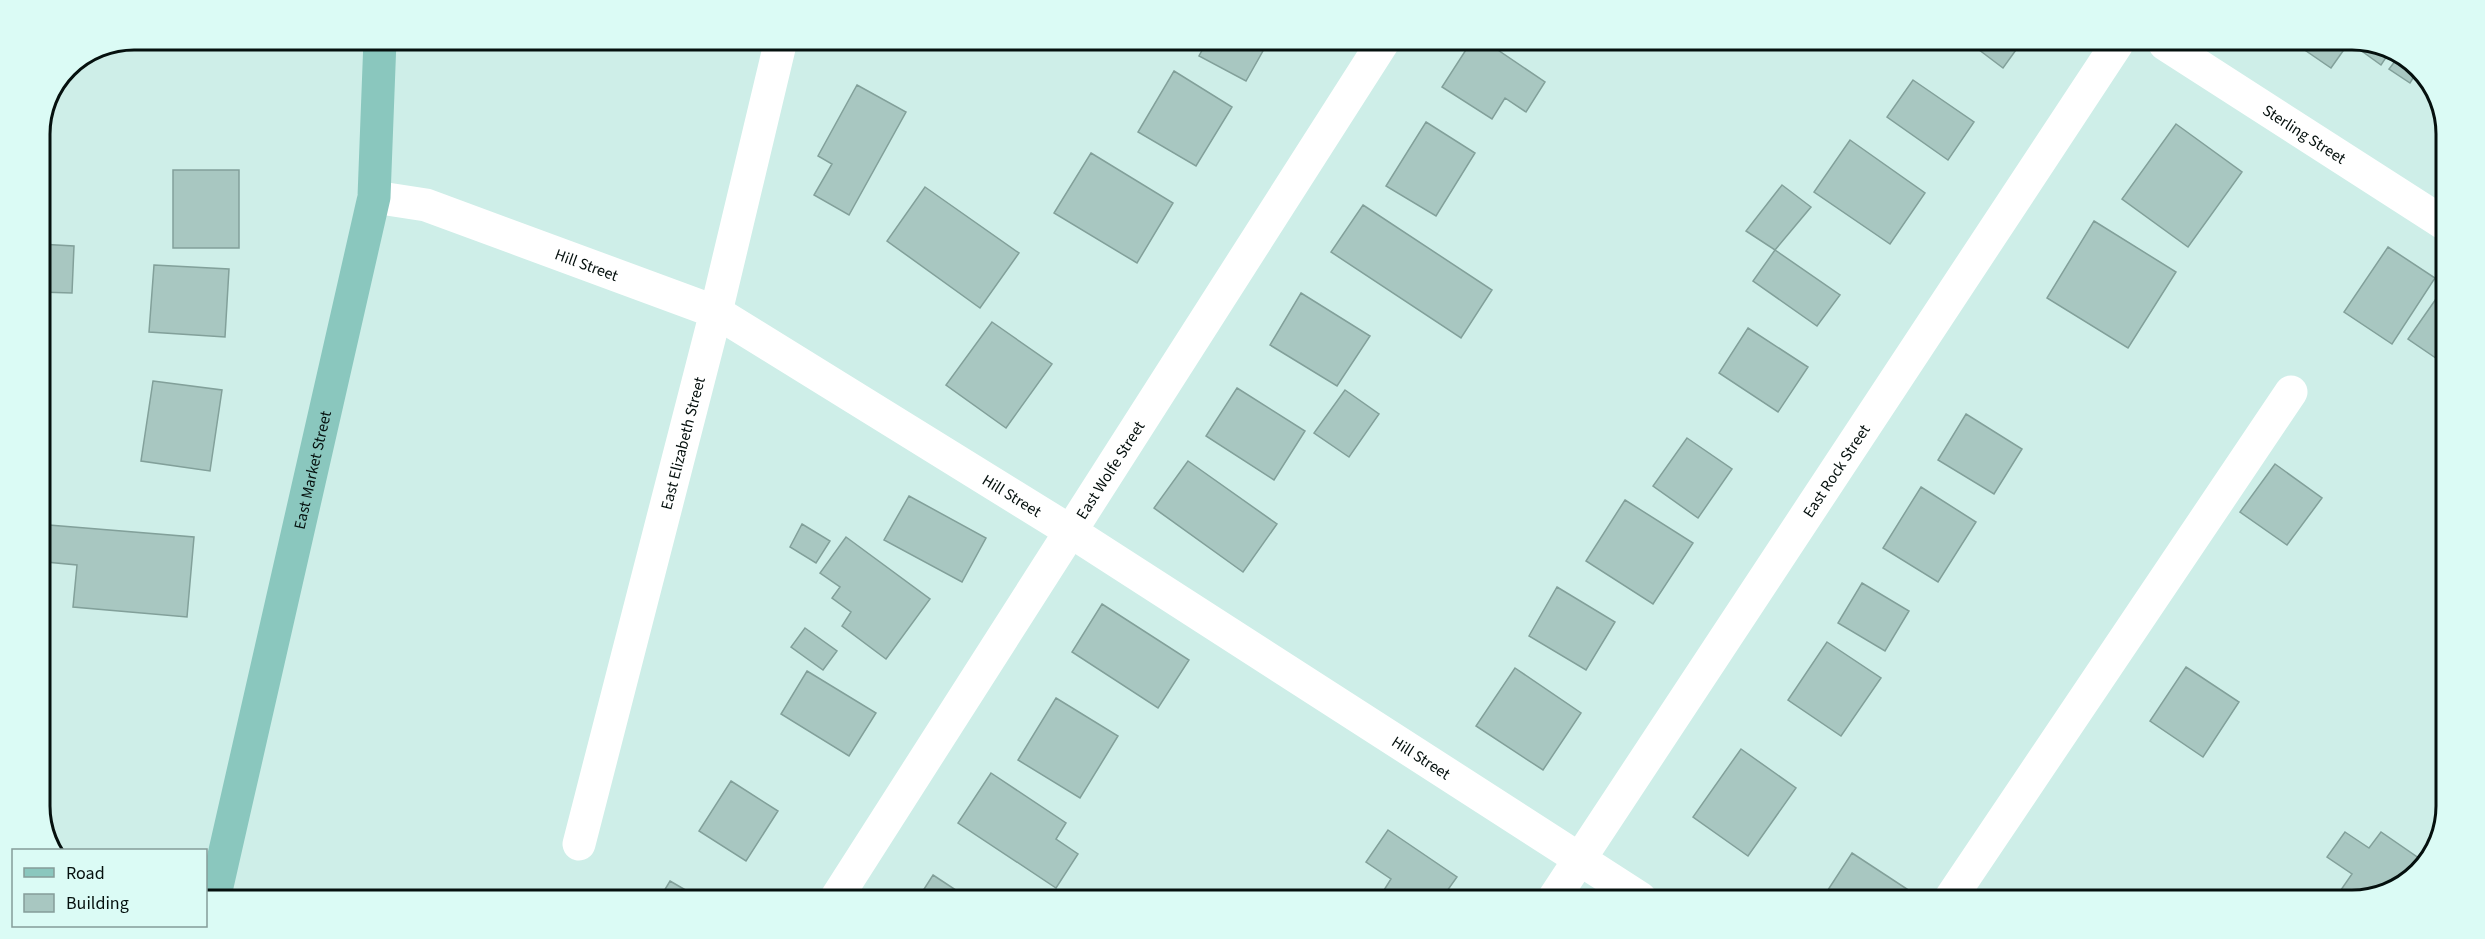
<svg xmlns="http://www.w3.org/2000/svg" width="2485" height="939" font-family="'Source Sans 3',sans-serif">
<style>
.building{fill:#a8c7c1;stroke:#82a09a;stroke-width:1.5}
.lines{fill:none;stroke-linecap:round;stroke-linejoin:round}
.minor{stroke:#fff;stroke-width:33}
.major{stroke:#8ac7be;stroke-width:33}
.labels{text-anchor:middle;stroke-width:4.5;stroke-linejoin:round;paint-order:stroke}
.street-label{font-size:16px;fill:#05100e;stroke:#dbfbf5}
.rim{fill:none;stroke:#05100e;stroke-width:3}
</style>
<rect width="100%" height="100%" fill="#ceeee8"/>
<path class="building" d="M 1207,41 L 1268,42 L 1246,81 L 1199,56 Z
M 1471,42 L 1486,42 L 1545,82 L 1526,112 L 1505,98 L 1492,119 L 1442,87 Z
M 1970,43 L 2021,43 L 2003,68 Z
M 2296,44 L 2348,44 L 2331,68 Z
M 2352,44 L 2382,44 L 2391,50 L 2381,65 Z
M 2399,56 L 2418,70 L 2410,83 L 2389,69 Z
M 1174,71 L 1232,107 L 1196,166 L 1138,132 Z
M 1913,80 L 1974,122 L 1948,160 L 1887,117 Z
M 857,85 L 906,112 L 849,215 L 814,195 L 832,164 L 818,156 Z
M 1426,122 L 1475,153 L 1436,216 L 1386,186 Z
M 2176,124 L 2242,172 L 2188,247 L 2122,199 Z
M 1850,140 L 1925,193 L 1890,244 L 1814,192 Z
M 1091,153 L 1173,203 L 1137,263 L 1054,213 Z
M 173,170 L 239,170 L 239,248 L 173,248 Z
M 1782,185 L 1811,207 L 1775,250 L 1746,231 Z
M 925,187 L 1019,253 L 980,308 L 887,241 Z
M 1363,205 L 1492,290 L 1461,338 L 1331,252 Z
M 2094,221 L 2176,272 L 2128,348 L 2047,298 Z
M 39,244 L 74,246 L 72,293 L 39,292 Z
M 2388,247 L 2435,278 L 2392,344 L 2344,312 Z
M 1775,250 L 1840,295 L 1817,326 L 1753,281 Z
M 154,265 L 229,269 L 225,337 L 149,332 Z
M 2445,286 L 2444,361 L 2443,363 L 2408,339 Z
M 1301,293 L 1370,336 L 1337,386 L 1270,345 Z
M 992,322 L 1052,364 L 1006,428 L 946,385 Z
M 1748,328 L 1808,367 L 1778,412 L 1719,373 Z
M 153,381 L 222,390 L 210,471 L 141,461 Z
M 1237,388 L 1305,431 L 1274,480 L 1206,436 Z
M 1345,390 L 1379,414 L 1349,457 L 1314,433 Z
M 1966,414 L 2022,449 L 1994,494 L 1938,460 Z
M 1687,438 L 1732,469 L 1698,518 L 1653,486 Z
M 1188,461 L 1277,524 L 1243,572 L 1154,508 Z
M 2275,464 L 2322,498 L 2287,545 L 2240,512 Z
M 1921,487 L 1976,522 L 1938,582 L 1883,548 Z
M 909,496 L 986,538 L 962,582 L 884,540 Z
M 1625,500 L 1693,543 L 1653,604 L 1586,561 Z
M 802,524 L 830,541 L 816,563 L 790,547 Z
M 49,525 L 194,537 L 187,617 L 73,607 L 77,565 L 46,562 Z
M 846,537 L 930,599 L 886,659 L 842,626 L 851,612 L 832,598 L 840,587 L 820,573 Z
M 1862,583 L 1909,611 L 1885,651 L 1838,623 Z
M 1557,587 L 1615,622 L 1586,670 L 1529,636 Z
M 1102,604 L 1189,660 L 1158,708 L 1072,652 Z
M 805,628 L 837,651 L 823,670 L 791,647 Z
M 1827,642 L 1881,678 L 1841,736 L 1788,700 Z
M 2186,667 L 2239,702 L 2203,757 L 2150,721 Z
M 1515,668 L 1581,713 L 1543,770 L 1476,726 Z
M 807,671 L 876,713 L 849,756 L 781,714 Z
M 1056,698 L 1118,736 L 1080,798 L 1018,760 Z
M 1741,749 L 1796,788 L 1748,856 L 1693,817 Z
M 991,773 L 1066,823 L 1056,839 L 1078,854 L 1056,888 L 958,823 Z
M 731,781 L 778,811 L 746,861 L 699,831 Z
M 1388,830 L 1457,877 L 1442,898 L 1379,898 L 1391,879 L 1366,862 Z
M 2345,832 L 2369,848 L 2381,832 L 2423,861 L 2409,881 L 2352,900 L 2334,900 L 2352,874 L 2327,857 Z
M 1852,853 L 1910,891 L 1905,899 L 1822,899 Z
M 933,875 L 965,896 L 919,897 Z
M 670,881 L 696,896 L 661,896 Z"/>
<g class="lines">
<g class="minor">
<path id="s1" d="M 2165,44 L 2445,224"/>
<path id="s2" d="M 374,197 L 426,205 L 716,312 L 1070,531 L 1640,898"/>
<path id="s3" d="M 579,844 L 716,312 L 781,40"/>
<path id="s4" d="M 837,897 L 1383,42"/>
<path id="s5" d="M 1554,898 L 2117,44"/>
<path d="M 1950,899 L 2291,392"/>
</g>
<path class="major" id="s6" d="M 215,895 L 374,197 L 380,40"/>
</g>
<g class="labels">
<g class="street-label">
<text dy="6" stroke="none"><textPath href="#s1" startOffset="166">Sterling Street</textPath></text>
<text dy="6" stroke="none"><textPath href="#s2" startOffset="224">Hill Street</textPath></text>
<text dy="6" stroke="none"><textPath href="#s3" startOffset="414">East Elizabeth Street</textPath></text>
<text dy="6" stroke="none"><textPath href="#s6" startOffset="436">East Market Street</textPath></text>
<text dy="6" stroke="none"><textPath href="#s4" startOffset="507">East Wolfe Street</textPath></text>
<text dy="6" stroke="none"><textPath href="#s5" startOffset="512">East Rock Street</textPath></text>
<text dy="6" stroke="none"><textPath href="#s2" startOffset="710">Hill Street</textPath></text>
<text dy="6" stroke="none"><textPath href="#s2" startOffset="1196">Hill Street</textPath></text>
</g>
</g>
<path d="M0 0H2485V939H0ZM134 50H2352A84 84 0 0 1 2436 134V806A84 84 0 0 1 2352 890H134A84 84 0 0 1 50 806V134A84 84 0 0 1 134 50Z" fill="#dbfbf5" fill-rule="evenodd"/>
<path class="rim" d="M134 50H2352A84 84 0 0 1 2436 134V806A84 84 0 0 1 2352 890H134A84 84 0 0 1 50 806V134A84 84 0 0 1 134 50Z"/>
<rect x="12" y="849" width="195" height="78" fill="#dbfbf5" stroke="#859d99" stroke-width="1.5"/>
<rect x="24" y="868" width="30" height="9" fill="#8ac7be" stroke="#859d99" stroke-width="1.5"/>
<text x="66" y="879" font-size="18" fill="#05100e">Road</text>
<rect x="24" y="894" width="30" height="18" fill="#a8c7c1" stroke="#859d99" stroke-width="1.5"/>
<text x="66" y="909" font-size="18" fill="#05100e">Building</text>
</svg>
